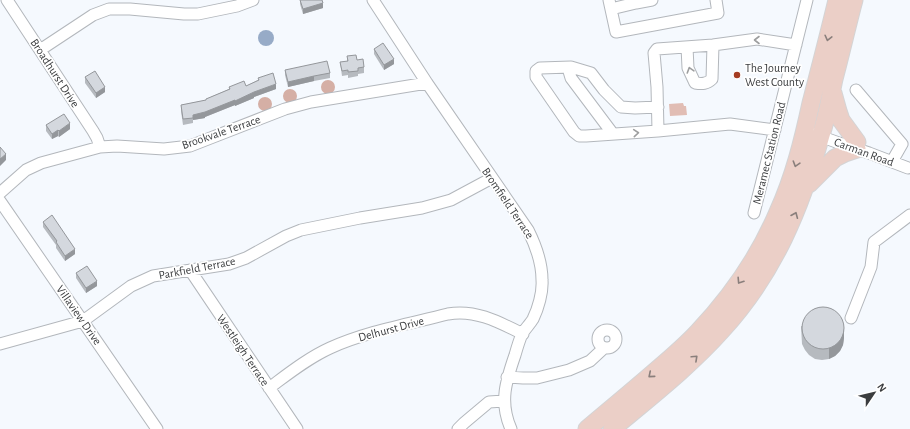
<svg xmlns="http://www.w3.org/2000/svg" width="910" height="429" font-family="'Alegreya Sans',sans-serif">
<style>
.green{fill:#e1bdb4}
.forest{fill:#d5afa5}
.water{fill:#97abc7}
.lines{fill:none;stroke-linecap:round;stroke-linejoin:round}
.minor-casing{stroke:#b3b7bc;stroke-width:13}
.highway-casing{stroke:#d4d4d5;stroke-width:19}
.minor{stroke:#fff;stroke-width:11}
.highway{stroke:#ebcfc7;stroke-width:17}
.wall{fill:#b6babf}
.shaded-wall{fill:#94979b}
.building{fill:#d4d8de;stroke:#94979b}
.oneway{stroke:#8a7f7c}
.oneway2{stroke:#9d9e9f}
.poi-dot{fill:#a53c22;stroke:#fff;stroke-width:1.5}
.labels{text-anchor:middle;stroke-width:3.5;stroke-linejoin:round;paint-order:stroke}
.poi-label{font-size:12px;fill:#3b3d3f;stroke:#fff;text-anchor:start}
.street-label{font-size:12px;fill:#3b3d3f;stroke:#fff}
</style>
<rect width="100%" height="100%" fill="#f5f9fe"/>
<path class="green" d="M 683,103 L 684,106 L 686,106 L 687,115 L 670,116 L 669,104 Z"/>
<path class="forest" d="M321 87a7 7 0 1 1 14 0a7 7 0 1 1-14 0Z
M283 96a7 7 0 1 1 14 0a7 7 0 1 1-14 0Z
M258 104a7 7 0 1 1 14 0a7 7 0 1 1-14 0Z"/>
<path class="water" d="M258 38a8 8 0 1 1 16 0a8 8 0 1 1-16 0Z"/>
<g class="lines">
<g class="minor-casing">
<path id="minor" d="M 7,0 L 93,131 L 97,138 L 100,147
M 373,0 L 427,83 L 528,230 C 536,246 542,262 542,280 C 543,292 538,309 533,319 C 530,324 525,329 522,334 C 519,341 517,348 515,355 C 506,381 499,402 511,429
M 609,0 L 616,32 L 718,13 L 716,0
M 635,0 L 636,3 L 652,0
M 611,9 L 636,3
M 687,47 L 688,68 L 695,83 C 702,84 707,84 712,79 L 713,45
M 40,50 L 93,15 L 109,9 L 130,9 L 184,14 L 198,14 L 237,6 L 253,0
M 568,68 L 571,78 L 613,134
M 856,90 L 902,144 L 894,158
M 658,107 L 635,108 L 621,107 L 604,90 L 591,73 L 571,67 L 540,68 L 536,71 L 536,77 L 574,132 L 579,136 L 586,136 L 658,131
M 775,130 L 730,124 L 658,131 L 657,87 L 654,53 L 657,49 L 713,45 L 757,39 L 796,45
M 814,134 L 839,143 L 869,153 L 908,168
M 0,193 L 26,170 L 41,163 L 100,147 L 117,146 L 164,149 L 190,146 L 285,109 L 311,102 L 427,83
M 0,201 L 157,429
M 754,213 L 807,0
M 190,270 L 297,429
M 851,318 L 871,267 L 874,242 L 910,215
M598 339a9 9 0 1 1 18 0a9 9 0 1 1-18 0Z
M 0,344 L 83,321 L 131,286 L 153,276 L 229,264 L 246,258 L 286,236 L 301,230 L 360,218 L 422,208 L 451,200 L 492,178
M 507,377 L 523,378 L 537,378 L 569,370 L 590,361 L 604,348
M 269,388 C 288,374 308,358 330,348 C 368,331 409,324 448,314 C 475,309 499,322 523,334
M 458,429 L 464,423 L 489,402 L 504,401"/>
</g>
<g class="highway-casing">
<path id="highway" d="M 833,93 L 838,111 L 841,120 L 857,142
M 809,184 L 835,158 L 845,153 L 857,149
M 587,429 C 611,409 635,389 658,369 C 672,357 686,345 698,332 C 731,297 759,257 778,212 C 794,177 803,140 811,103 C 820,68 829,34 837,0
M 612,429 C 650,397 689,367 722,330 C 774,273 801,208 821,135 C 827,117 830,98 834,79 C 841,53 847,26 854,0"/>
</g>
<use href="#minor" class="minor"/>
<use href="#highway" class="highway"/>
</g>
<path class="wall" d="M 300,0 L 322,0 L 323,8 L 303,14 L 300,4 Z
M 374,49 L 394,64 L 384,70 L 374,54 Z
M 347,56 L 357,60 L 364,67 L 364,73 L 358,74 L 358,76 L 348,78 L 348,75 L 342,76 L 340,62 L 347,62 Z
M 285,70 L 330,73 L 330,78 L 314,81 L 288,87 L 285,75 Z
M 85,77 L 105,92 L 96,98 L 85,83 Z
M 258,78 L 276,89 L 254,97 L 254,98 L 235,106 L 235,105 L 205,117 L 205,118 L 193,120 L 193,123 L 183,125 L 181,111 L 181,105 L 206,100 L 206,99 L 229,89 L 229,87 L 246,86 L 258,80 Z
M 46,125 L 70,129 L 59,137 L 58,136 L 52,139 L 46,131 Z
M 43,222 L 75,254 L 65,261 L 56,248 L 56,245 L 43,227 Z
M 76,273 L 97,286 L 86,293 L 76,278 Z
M 801,326 L 844,338 L 843,345 L 840,351 L 835,356 L 829,359 L 822,360 L 815,359 L 809,355 L 805,350 L 802,344 Z"/>
<path class="shaded-wall" d="M 323,3 L 323,8 L 303,14 L 303,9 Z
M 394,59 L 394,64 L 384,70 L 384,65 Z
M 314,76 L 314,81 L 288,87 L 288,82 Z
M 276,84 L 276,89 L 254,97 L 254,98 L 235,106 L 235,101 L 254,92 Z
M 105,87 L 105,92 L 96,98 L 96,93 Z
M 235,100 L 235,105 L 205,117 L 205,118 L 193,120 L 193,115 L 205,112 Z
M 70,123 L 70,129 L 59,137 L 59,131 Z
M 58,130 L 58,136 L 52,139 L 52,134 Z
M 6,154 L 6,160 L 0,166 L 0,159 Z
M 75,249 L 75,254 L 65,261 L 65,256 Z
M 97,281 L 97,286 L 86,293 L 86,288 Z
M 844,328 L 844,338 L 843,345 L 840,351 L 835,356 L 829,359 L 829,348 Z"/>
<path class="building" d="M 300,0 L 322,0 L 323,3 L 303,9 Z
M 383,43 L 394,59 L 384,65 L 374,49 Z
M 356,55 L 357,60 L 363,59 L 364,67 L 358,68 L 358,71 L 348,72 L 348,70 L 342,71 L 340,62 L 348,61 L 347,56 Z
M 327,61 L 330,73 L 314,76 L 288,82 L 285,70 Z
M 95,71 L 105,87 L 96,93 L 85,77 Z
M 273,73 L 276,84 L 254,92 L 235,101 L 235,100 L 205,112 L 193,115 L 193,118 L 183,119 L 181,105 L 206,100 L 206,99 L 230,89 L 229,87 L 244,81 L 246,86 L 259,80 L 258,78 Z
M 64,114 L 70,123 L 59,131 L 58,130 L 52,134 L 46,125 Z
M 0,147 L 6,154 L 0,159 Z
M 52,215 L 75,249 L 65,256 L 56,242 L 57,241 L 43,222 Z
M 87,266 L 97,281 L 86,288 L 76,273 Z
M802 328a21 21 0 1 1 42 0a21 21 0 1 1-42 0Z"/>
<defs><path id="oneway-chevron" d="M-2-3.5L2.5 0L-2 3.5" fill="none" stroke-width="1.6" stroke-linecap="round" stroke-linejoin="round"/></defs>
<g class="oneway">
<use href="#oneway-chevron" transform="translate(828 38) rotate(104)"/>
<use href="#oneway-chevron" transform="translate(796 164) rotate(107)"/>
<use href="#oneway-chevron" transform="translate(795 215) rotate(-67)"/>
<use href="#oneway-chevron" transform="translate(740 281) rotate(123)"/>
<use href="#oneway-chevron" transform="translate(695 358) rotate(-43)"/>
<use href="#oneway-chevron" transform="translate(651 375) rotate(140)"/>
</g>
<g class="oneway2">
<use href="#oneway-chevron" transform="translate(757 40) rotate(-180)"/>
<use href="#oneway-chevron" transform="translate(690 70) rotate(-107)"/>
<use href="#oneway-chevron" transform="translate(636 133) rotate(-5)"/>
</g>
<circle class="poi-dot" cx="737" cy="75" r="4"/>
<g class="labels">
<g class="poi-label">
<text x="745" y="72">The Journey<tspan x="745" dy="14">West County</tspan></text>
</g>
<g class="street-label">
<text transform="translate(55 73) rotate(57)" y="4">Broadhurst Drive</text>
<text transform="translate(221 132) rotate(-19)" y="4">Brookvale Terrace</text>
<text transform="translate(864 152) rotate(20)" y="4">Carman Road</text>
<text transform="translate(769 153) rotate(-76)" y="4">Meramec Station Road</text>
<text transform="translate(508 203) rotate(56)" y="4">Bromfield Terrace</text>
<text transform="translate(197 268) rotate(-11)" y="4">Parkfield Terrace</text>
<text transform="translate(79 315) rotate(55)" y="4">Villaview Drive</text>
<text transform="translate(391 329) rotate(-15)" y="4">Delhurst Drive</text>
<text transform="translate(243 350) rotate(56)" y="4">Westleigh Terrace</text>
</g>
</g>
<g transform="translate(874 393) rotate(55)" stroke="#ffffff" stroke-width="3" paint-order="stroke">
<path d="M0-3L7 15L0 10L-7 15Z" fill="#3b3d3f"/>
<text y="-6" font-size="11" font-weight="bold" text-anchor="middle" fill="#3b3d3f">N</text>
</g>
</svg>
